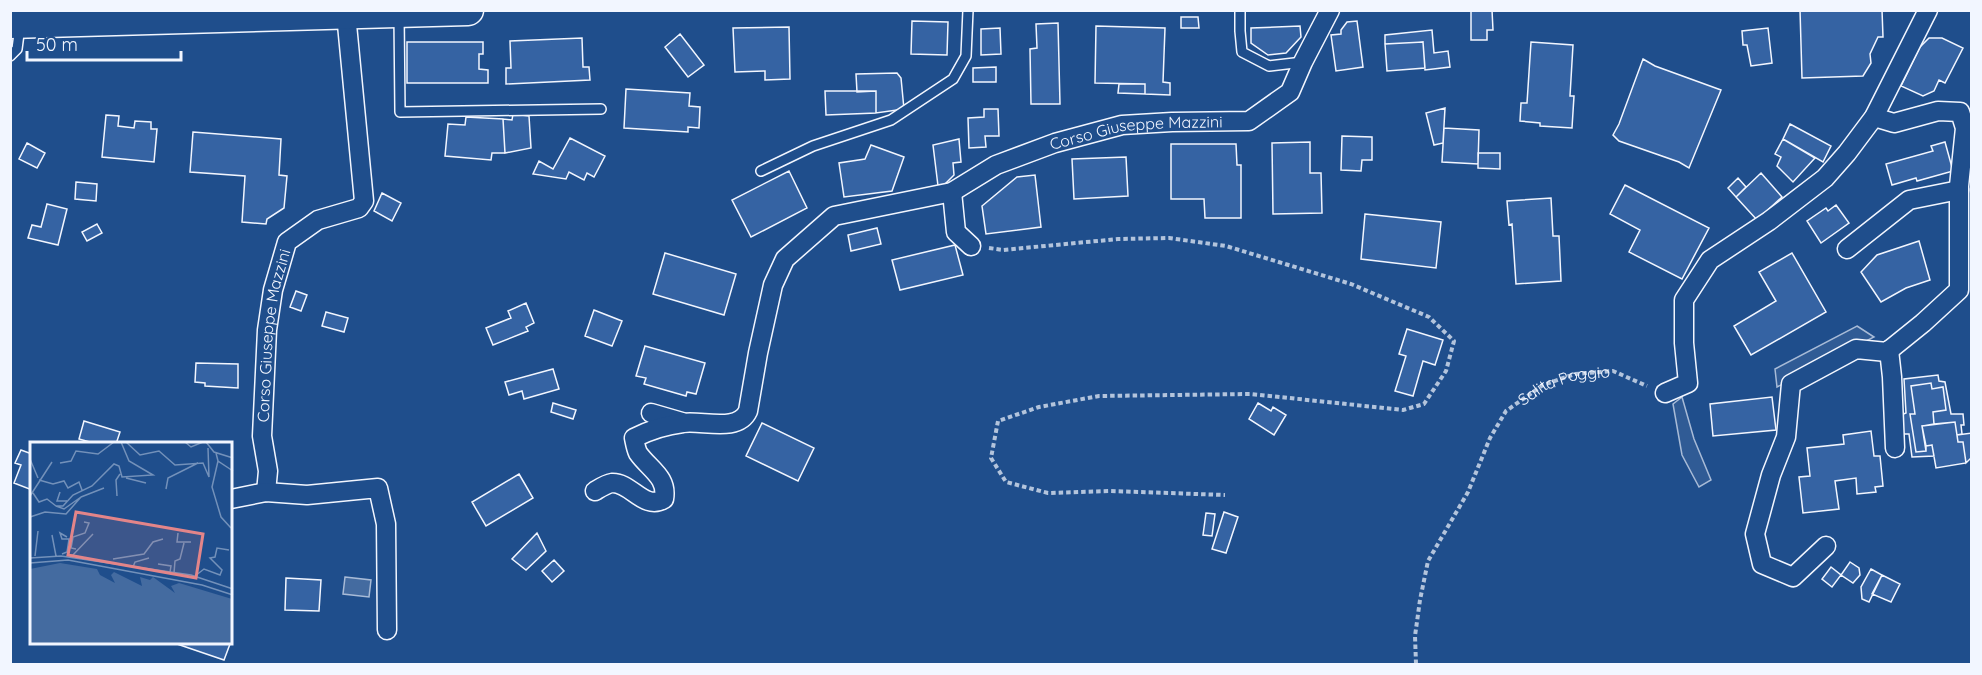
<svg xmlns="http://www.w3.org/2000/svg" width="1982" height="675" font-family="Quicksand,sans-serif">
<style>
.built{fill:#305b95;stroke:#a8bbd7;stroke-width:1.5}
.water{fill:#446ba0;stroke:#a8bbd7;stroke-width:1.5}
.building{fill:#3563a3;stroke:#f2f6ff;stroke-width:1.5}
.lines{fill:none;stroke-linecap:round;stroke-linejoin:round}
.lane-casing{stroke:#f2f6ff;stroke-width:12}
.street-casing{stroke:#f2f6ff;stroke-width:21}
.primary-casing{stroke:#f2f6ff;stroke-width:33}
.path{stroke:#b3c4dc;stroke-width:4;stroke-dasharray:4.5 3;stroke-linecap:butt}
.lane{stroke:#1f4e8c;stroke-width:9}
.street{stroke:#1f4e8c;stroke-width:18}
.primary{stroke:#1f4e8c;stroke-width:30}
.labels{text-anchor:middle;stroke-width:4.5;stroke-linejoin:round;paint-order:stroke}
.street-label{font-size:16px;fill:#f2f6ff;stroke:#1f4e8c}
.inset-road{fill:none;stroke:#7391ba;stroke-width:1.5}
.view{fill:#e38589;fill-opacity:0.15;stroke:#e38589;stroke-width:3}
.inset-edge{fill:none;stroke:#f2f6ff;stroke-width:3}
</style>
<rect width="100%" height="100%" fill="#1f4e8c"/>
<path class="built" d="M 1857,326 L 1874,337 L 1777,387 L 1775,369 Z
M 1682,397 L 1694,439 L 1711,480 L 1699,487 L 1682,455 L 1673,404 Z"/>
<path class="water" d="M 345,577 L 371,580 L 369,597 L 343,594 Z"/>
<path class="building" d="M 1471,10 L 1492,10 L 1493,30 L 1487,30 L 1487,40 L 1471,40 Z
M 1800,10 L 1882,10 L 1883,37 L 1878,37 L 1870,54 L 1871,63 L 1863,76 L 1802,78 Z
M 1181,17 L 1198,17 L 1199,28 L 1181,28 Z
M 912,21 L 948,22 L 947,55 L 911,54 Z
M 1357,21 L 1363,67 L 1336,71 L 1331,35 L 1341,34 L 1341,30 L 1347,22 Z
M 1058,23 L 1060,104 L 1031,104 L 1030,49 L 1037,48 L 1036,24 Z
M 1096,26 L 1165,28 L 1163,82 L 1170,83 L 1170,95 L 1145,94 L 1145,84 L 1095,83 Z
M 1300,26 L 1301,37 L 1286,53 L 1268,55 L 1251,43 L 1251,28 Z
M 789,27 L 790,79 L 765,80 L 765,71 L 735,72 L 733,28 Z
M 1000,28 L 1001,54 L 981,55 L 981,29 Z
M 1768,28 L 1772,63 L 1751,66 L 1747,45 L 1743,45 L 1742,31 Z
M 1432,30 L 1434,53 L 1448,51 L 1450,67 L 1425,70 L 1423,42 L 1385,44 L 1385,35 Z
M 680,34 L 704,65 L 688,77 L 665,47 Z
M 582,38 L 583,67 L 589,67 L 590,80 L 506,84 L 506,68 L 511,68 L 510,41 Z
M 1929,38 L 1942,38 L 1963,48 L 1945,83 L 1939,80 L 1934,91 L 1923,96 L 1901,86 L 1920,47 Z
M 407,42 L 483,42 L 483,54 L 479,54 L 479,69 L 488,70 L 488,83 L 407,83 Z
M 1423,42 L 1425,68 L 1387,71 L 1385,44 Z
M 1531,42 L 1573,45 L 1570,96 L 1574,96 L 1572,128 L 1540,126 L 1540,123 L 1520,121 L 1521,103 L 1527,103 Z
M 1643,59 L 1655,66 L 1721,90 L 1689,168 L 1679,162 L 1619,141 L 1613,135 L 1619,124 Z
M 996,67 L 996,82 L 973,82 L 973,68 Z
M 897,73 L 901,78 L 904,109 L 876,113 L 876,91 L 857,92 L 856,74 Z
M 1119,84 L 1145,84 L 1145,94 L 1118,93 Z
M 626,89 L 690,93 L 689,106 L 700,107 L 699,128 L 688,127 L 688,132 L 624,128 Z
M 825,91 L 876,91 L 876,113 L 826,115 Z
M 1445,108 L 1443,143 L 1434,145 L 1426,113 Z
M 984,109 L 998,109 L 999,136 L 985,136 L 986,147 L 969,148 L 968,118 L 984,117 Z
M 513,114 L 529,116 L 531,148 L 505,153 L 503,119 L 512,120 Z
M 106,115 L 119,116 L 118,126 L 134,128 L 135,121 L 151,122 L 151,129 L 157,129 L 154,162 L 102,157 Z
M 466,117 L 503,119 L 505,153 L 492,153 L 491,160 L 445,156 L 448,124 L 465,125 Z
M 1790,124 L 1831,146 L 1823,162 L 1783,139 Z
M 1444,128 L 1479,130 L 1478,164 L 1442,162 Z
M 193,132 L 281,139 L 279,175 L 287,176 L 284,208 L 267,219 L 266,224 L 242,222 L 245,176 L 190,172 Z
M 1342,136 L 1372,137 L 1372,160 L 1362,160 L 1361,171 L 1341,170 Z
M 570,138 L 605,156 L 594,177 L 587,173 L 584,180 L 569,172 L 566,179 L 533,174 L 539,161 L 553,169 Z
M 959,139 L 961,162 L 953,163 L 954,175 L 944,185 L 938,186 L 933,145 Z
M 1783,139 L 1815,158 L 1793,182 L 1777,166 L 1781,157 L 1775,154 Z
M 1310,142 L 1310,173 L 1321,173 L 1322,213 L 1273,214 L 1272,143 Z
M 1945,142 L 1953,171 L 1917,181 L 1916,178 L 1892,185 L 1886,164 L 1933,151 L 1931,146 Z
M 27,143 L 45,153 L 37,168 L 19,159 Z
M 1171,144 L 1236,144 L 1237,165 L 1241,165 L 1241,218 L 1205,218 L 1204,199 L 1171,199 Z
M 871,145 L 904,157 L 892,191 L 844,197 L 839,163 L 865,159 Z
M 1478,153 L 1500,153 L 1500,169 L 1478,168 Z
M 1126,157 L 1128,196 L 1074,199 L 1072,159 Z
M 789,171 L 807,208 L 751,237 L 732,200 Z
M 1761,173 L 1782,197 L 1757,220 L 1736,197 Z
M 1035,175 L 1041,227 L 986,234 L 982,206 L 1017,177 Z
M 1738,178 L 1746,187 L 1736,197 L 1728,188 Z
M 76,182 L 97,184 L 96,201 L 75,199 Z
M 1625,185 L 1709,228 L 1682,279 L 1629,252 L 1640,230 L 1610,214 Z
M 382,193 L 401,203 L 392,221 L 374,211 Z
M 1551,198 L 1553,236 L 1559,236 L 1561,281 L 1516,284 L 1512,224 L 1509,225 L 1507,201 Z
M 47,204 L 67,209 L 58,245 L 28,238 L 32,225 L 41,227 Z
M 1836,205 L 1849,223 L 1821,243 L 1807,221 L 1826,208 L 1828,211 Z
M 1365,214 L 1441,222 L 1436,268 L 1361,259 Z
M 97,224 L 102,233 L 87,241 L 82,232 Z
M 877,228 L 881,244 L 851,251 L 848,235 Z
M 1919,241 L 1930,280 L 1906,288 L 1881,302 L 1861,272 L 1877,255 Z
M 955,245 L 963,275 L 900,290 L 892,260 Z
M 665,253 L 736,274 L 724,315 L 653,294 Z
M 1792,253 L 1826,312 L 1751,355 L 1734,326 L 1776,301 L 1759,272 Z
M 296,291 L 307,295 L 301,311 L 290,307 Z
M 526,303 L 534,323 L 526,327 L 528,331 L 493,345 L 486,328 L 511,318 L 508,311 Z
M 594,310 L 622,321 L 612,346 L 585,336 Z
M 326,312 L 348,318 L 344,332 L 322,326 Z
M 1407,329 L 1443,340 L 1435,365 L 1423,361 L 1413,396 L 1395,391 L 1406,356 L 1399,354 Z
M 645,346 L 705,363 L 696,394 L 687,392 L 686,396 L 644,384 L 646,378 L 636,376 Z
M 196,363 L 238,364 L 238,388 L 205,386 L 205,383 L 195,382 Z
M 553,369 L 559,389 L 524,399 L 522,391 L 509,395 L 505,382 Z
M 1938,375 L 1939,381 L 1945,382 L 1951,414 L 1963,414 L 1964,425 L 1961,425 L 1962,434 L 1957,435 L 1955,422 L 1934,424 L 1933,412 L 1946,410 L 1943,387 L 1932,389 L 1931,383 L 1911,386 L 1915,414 L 1910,414 L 1916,452 L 1926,451 L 1926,446 L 1932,445 L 1934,456 L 1912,457 L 1909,434 L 1902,434 L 1901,415 L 1906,413 L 1904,379 Z
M 1931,383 L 1932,389 L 1943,387 L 1946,410 L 1933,412 L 1934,424 L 1922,426 L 1926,451 L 1916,452 L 1910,414 L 1915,414 L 1911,386 Z
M 1772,397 L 1776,430 L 1713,436 L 1710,404 Z
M 553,403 L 576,410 L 573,419 L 551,412 Z
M 1258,403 L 1271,411 L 1273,407 L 1286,415 L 1274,435 L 1249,419 Z
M 84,421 L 120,432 L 116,444 L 97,444 L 79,439 Z
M 1955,422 L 1958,442 L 1963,442 L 1966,463 L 1936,468 L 1932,445 L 1926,446 L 1922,426 Z
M 762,423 L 814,448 L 798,481 L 746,456 Z
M 1871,431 L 1874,456 L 1880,456 L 1883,486 L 1875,487 L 1876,492 L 1857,494 L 1856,478 L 1835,481 L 1839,509 L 1803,513 L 1799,477 L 1810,476 L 1807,448 L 1844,444 L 1843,435 Z
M 1972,433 L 1971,458 L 1966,463 L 1963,442 L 1958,442 L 1957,435 Z
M 21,450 L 32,454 L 32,490 L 14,483 L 21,465 L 15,463 Z
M 519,474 L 533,498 L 486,526 L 472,502 Z
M 1224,512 L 1238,517 L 1226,553 L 1212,549 Z
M 1206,513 L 1215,514 L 1212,536 L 1203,535 Z
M 537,533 L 546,551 L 526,570 L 512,559 Z
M 554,560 L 564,571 L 552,582 L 542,571 Z
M 1850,562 L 1859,568 L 1860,575 L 1853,583 L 1841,575 Z
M 1831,567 L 1841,575 L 1832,587 L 1822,579 Z
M 1871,569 L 1882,575 L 1869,602 L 1862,599 L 1861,587 Z
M 1882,575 L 1900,584 L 1891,602 L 1872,594 Z
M 286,578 L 321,580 L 319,611 L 285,610 Z
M 177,644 L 230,644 L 224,660 Z"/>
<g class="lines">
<g class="lane-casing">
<path id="lane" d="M 1240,10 L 1240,31 L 1242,52 L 1269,66 L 1303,62
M 399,15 L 400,112 L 601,109
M 10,56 L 17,49 L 20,26
M 761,171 L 813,146 L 891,120 L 953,79 L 966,56 L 968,10"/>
</g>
<g class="street-casing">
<g id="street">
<path d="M 952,192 L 956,232 L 971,246"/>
<path d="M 1847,249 L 1909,200 L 1959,190"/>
<path d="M 1889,350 L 1892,377 L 1895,448"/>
<path d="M 1665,393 L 1688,383 L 1684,343 L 1684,300 L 1710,260 L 1769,221 L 1825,178 L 1847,153 L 1874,117 L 1928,10"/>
<path d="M 651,413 L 682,422"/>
<path id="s2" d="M 595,491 C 600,488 606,484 612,483 C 631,482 644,511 664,499 C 668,477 649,469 638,453 C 636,449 635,443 634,438 C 648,431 666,425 683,423 C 702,420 738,433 748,411 L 758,353 L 773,285 L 785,259 L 834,216 L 952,192 L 996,165 L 1055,143 L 1122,125 L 1172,122 L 1249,121 L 1290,92 L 1303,62 L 1330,10"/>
<path id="s3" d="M 266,492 L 268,471 L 262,436 L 267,330 L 273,290 L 287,242 L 318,220 L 359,208 L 364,201 L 346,14"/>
<path d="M 231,499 L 266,492 L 307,495 L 378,488 L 386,524 L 387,630"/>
<path d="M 1826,546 L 1793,577 L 1762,564 L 1755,534 L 1771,475 L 1786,437 L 1791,384 L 1856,349 L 1887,352 L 1923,323 L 1959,290 L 1959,186 L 1965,128 L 1960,112 L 1938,111 L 1894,123 L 1874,117"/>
</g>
</g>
<g class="primary-casing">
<path id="primary" d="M 10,23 L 468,10"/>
</g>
<g class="path">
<path d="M 989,248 L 1003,250 L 1118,239 L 1169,238 L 1226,246 L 1351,284 L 1429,317 L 1454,341 L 1446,371 L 1424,404 L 1403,410 L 1251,394 L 1099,396 L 1039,407 L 998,421 L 991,458 L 1006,482 L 1048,493 L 1111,491 L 1225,495"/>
<path id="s1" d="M 1416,664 L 1415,636 L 1420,600 L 1428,561 L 1468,492 L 1490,438 L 1506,411 L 1543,385 L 1575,374 L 1613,371 L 1647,386"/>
</g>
<use href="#lane" class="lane"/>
<use href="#street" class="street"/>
<use href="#primary" class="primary"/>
</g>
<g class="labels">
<g class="street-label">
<text dy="6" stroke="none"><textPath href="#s2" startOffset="808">Corso Giuseppe Mazzini</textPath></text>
<text dy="6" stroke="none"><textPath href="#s3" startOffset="158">Corso Giuseppe Mazzini</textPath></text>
<text dy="6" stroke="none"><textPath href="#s1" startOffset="339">Salita Poggio</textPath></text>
</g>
</g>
<g transform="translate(30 442)">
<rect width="202" height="202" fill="#1f4e8c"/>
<path d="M 30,121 L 67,127 L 70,133 L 85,141 L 81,133 L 84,130 L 112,144 L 110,135 L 120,138 L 123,135 L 145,151 L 141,144 L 149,141 L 202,157 L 202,202 L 0,202 L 0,127 Z" fill="#446ba0"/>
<path class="inset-road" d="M 96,0 L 110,13 L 129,9 L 145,23 L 173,21 L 179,35 L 178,6M 155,0 L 161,5 L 173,0M 176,0 L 184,10 L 203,16M 186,11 L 188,19 L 203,29M 0,17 L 8,36M 188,19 L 182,45 L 191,75 L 201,86M 30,21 L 41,19 L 46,9 L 68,12 L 84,0M 96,36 L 116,41M 9,38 L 23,42 L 34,39 L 38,46 L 49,40 L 52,48M 136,47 L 138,36 L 168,21M 30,50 L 27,59 L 37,59M 3,51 L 9,60 L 17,57 L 26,64M 0,54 L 22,20M 87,54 L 86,38 L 90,32M 51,55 L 74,46M 0,75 L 15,70 L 36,72 L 51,55 L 34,67 L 26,64 L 33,64 L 43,53 L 62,44 L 84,22 L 89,24 L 92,35 L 123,33 L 99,19 L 91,0M 148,91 L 147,100 L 161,100M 22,93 L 26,114M 46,107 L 41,106 L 43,95 L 55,91 L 59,81 L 54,80M 32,112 L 37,110 L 39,97 L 32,97 L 30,91 L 37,95M 5,114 L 8,89M 41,115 L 63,92M 0,116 L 31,114 L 161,133 L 203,147M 83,117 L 114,112 L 123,100 L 133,97M 0,121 L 38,118 L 172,143 L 203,153M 128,122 L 141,124 L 140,130M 103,125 L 105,120 L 119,116M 144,131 L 145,119 L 150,117 L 154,101M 165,134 L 174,127 L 190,133 L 192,128 L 180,116 L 185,115 L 187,106 L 199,108"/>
<path class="view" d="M 46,70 L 173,92 L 166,136 L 38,113 Z"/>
<rect width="202" height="202" class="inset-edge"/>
</g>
<rect width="1982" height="675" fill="none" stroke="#f2f6ff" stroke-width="24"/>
<path d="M27 51v9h154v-9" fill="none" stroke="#f2f6ff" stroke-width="3"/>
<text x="36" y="51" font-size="18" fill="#f2f6ff" stroke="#1f4e8c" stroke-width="4.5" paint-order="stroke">50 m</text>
</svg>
